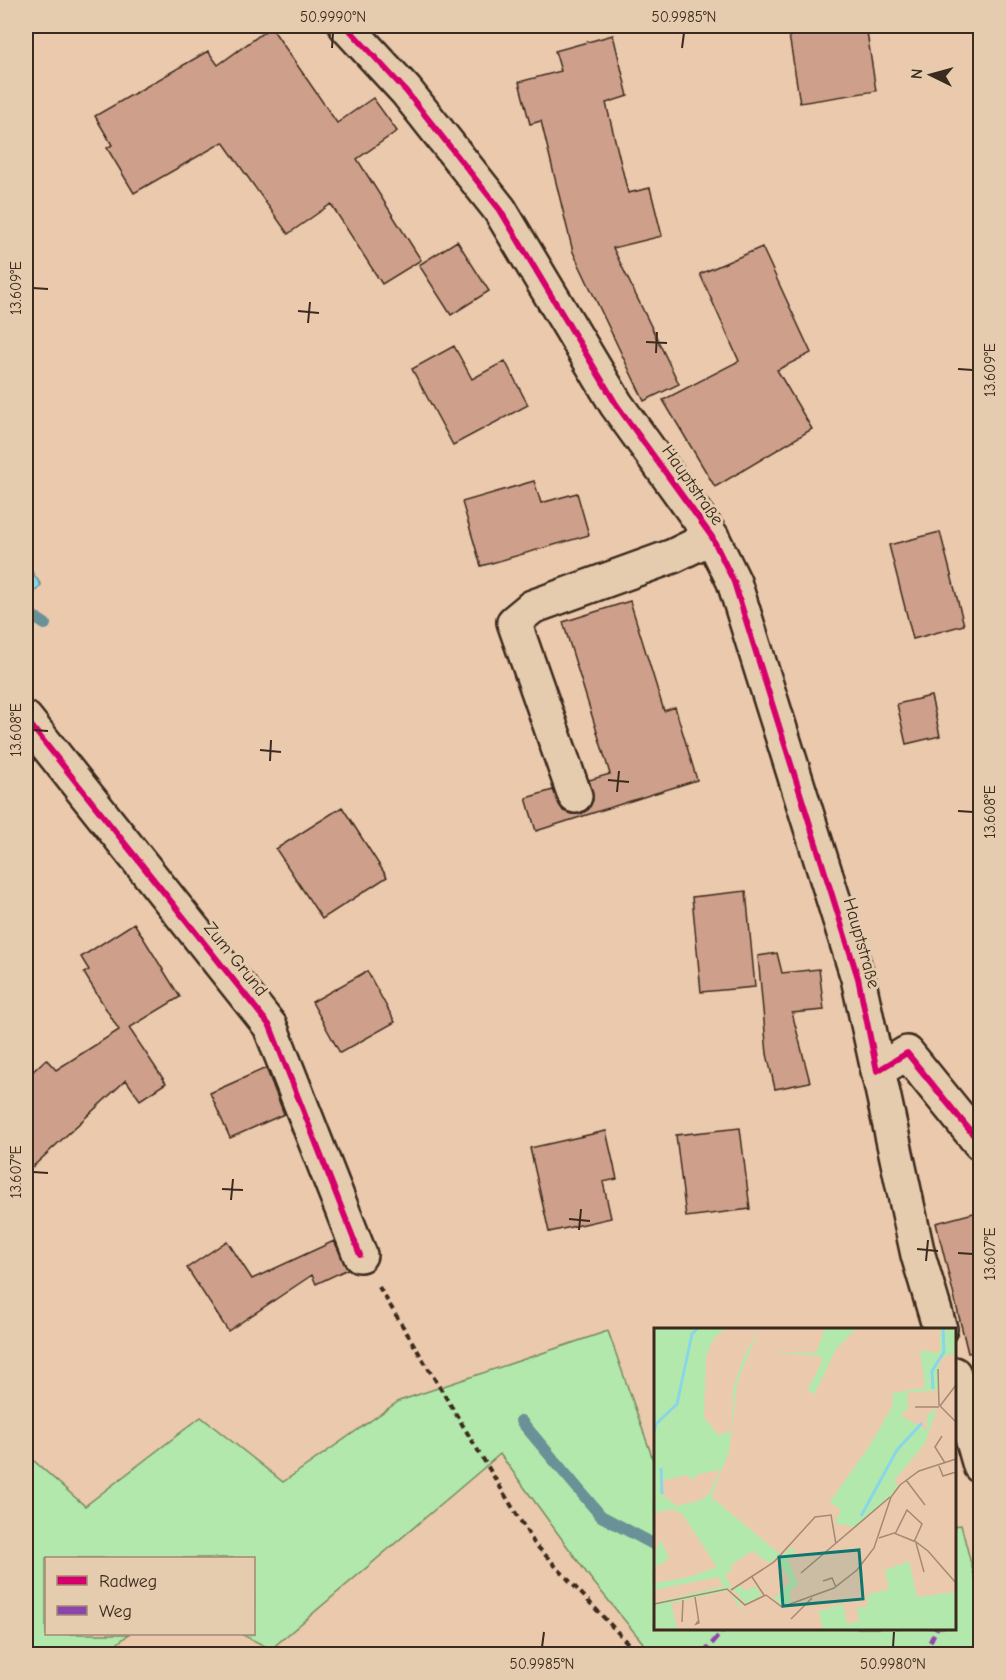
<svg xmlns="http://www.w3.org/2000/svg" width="1006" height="1680" font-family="'Comic Neue',sans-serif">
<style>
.green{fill:#b2e8ab;stroke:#768964;stroke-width:1.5}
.water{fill:#89d6e8;stroke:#6a9197;stroke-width:1.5}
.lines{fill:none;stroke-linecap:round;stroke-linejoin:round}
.stream{stroke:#6a9197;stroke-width:12}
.building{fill:#cea08b;stroke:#3b2a1e;stroke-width:1.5}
.minor-casing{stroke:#3b2a1e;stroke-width:38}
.path{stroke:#3b2a1e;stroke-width:4;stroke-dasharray:6 4.5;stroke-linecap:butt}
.minor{stroke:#e6ccae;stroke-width:33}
.quiet{stroke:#8e44ad;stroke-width:4.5;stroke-dasharray:9 4.5;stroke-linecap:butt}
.cycleway-casing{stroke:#e6ccae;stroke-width:10}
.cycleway{stroke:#d6006c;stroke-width:6}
.ticks{fill:none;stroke:#3b2a1e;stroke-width:2}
.labels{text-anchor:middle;stroke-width:6;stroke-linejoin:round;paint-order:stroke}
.street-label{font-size:18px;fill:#3b2a1e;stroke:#e6ccae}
.inset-river{fill:none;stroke:#89d6e8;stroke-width:3}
.inset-road{fill:none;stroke:#a58974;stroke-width:1.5}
.view{fill:#0f766e;fill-opacity:0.15;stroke:#0f766e;stroke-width:3}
.inset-edge{fill:none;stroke:#3b2a1e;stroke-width:3}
.neatline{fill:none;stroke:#3b2a1e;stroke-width:2}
.ticks-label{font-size:15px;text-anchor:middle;fill:#3b2a1e}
</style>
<rect width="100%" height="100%" fill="#ebc9ad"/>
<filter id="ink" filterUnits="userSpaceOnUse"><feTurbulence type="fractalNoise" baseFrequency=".0167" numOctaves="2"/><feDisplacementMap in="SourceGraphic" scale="12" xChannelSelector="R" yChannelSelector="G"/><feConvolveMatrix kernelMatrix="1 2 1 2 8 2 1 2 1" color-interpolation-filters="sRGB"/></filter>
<g filter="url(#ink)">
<path class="green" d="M 608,1331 L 655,1465 L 655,1628 L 954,1628 L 954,1526 L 961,1525 L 980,1598 L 980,1654 L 652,1654 L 591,1579 L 500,1454 L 271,1649 L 241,1634 L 254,1634 L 254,1558 L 46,1558 L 46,1634 L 129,1634 L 104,1654 L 26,1654 L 26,1454 L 85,1506 L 201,1417 L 283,1482 L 399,1401 Z"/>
<path class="water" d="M 26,563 L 41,585 L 26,602 Z"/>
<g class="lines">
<path class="stream" d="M 26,612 L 45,624
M 521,1421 L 601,1516 L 655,1545"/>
</g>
<path class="building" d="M 850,26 L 866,26 L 876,91 L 800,103 L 789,35 Z
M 271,27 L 337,123 L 373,98 L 397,131 L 357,159 L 421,260 L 382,284 L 331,204 L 288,234 L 223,142 L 134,193 L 107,148 L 112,145 L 95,116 L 208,51 L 218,65 Z
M 613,35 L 628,96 L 606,103 L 628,193 L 650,188 L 662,236 L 613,248 L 679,384 L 644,401 L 573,252 L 541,121 L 530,124 L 519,82 L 561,71 L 555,51 Z
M 457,241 L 489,291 L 451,315 L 419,265 Z
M 762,247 L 811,353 L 777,370 L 812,429 L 715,487 L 663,400 L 739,361 L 700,274 Z
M 454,346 L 472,379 L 505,361 L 528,405 L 453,445 L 412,369 Z
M 534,481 L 541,503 L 577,493 L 589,535 L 481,566 L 462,502 Z
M 940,532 L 964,625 L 913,639 L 889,545 Z
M 630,601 L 664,711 L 675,707 L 697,780 L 536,831 L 526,798 L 553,790 L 563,811 L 571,814 L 581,814 L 589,809 L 593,800 L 589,780 L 610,774 L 563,622 Z
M 931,696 L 940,736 L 906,744 L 897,704 Z
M 342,807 L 387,877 L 322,919 L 276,849 Z
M 746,891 L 755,987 L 701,992 L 692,897 Z
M 134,923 L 180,997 L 129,1028 L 166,1083 L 140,1100 L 126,1080 L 26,1173 L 26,1078 L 46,1059 L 56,1070 L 119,1030 L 84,973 L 89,970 L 81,957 Z
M 777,953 L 782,973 L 819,969 L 824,1010 L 792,1013 L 810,1082 L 775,1089 L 767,1054 L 758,956 Z
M 367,971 L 395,1022 L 340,1053 L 312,1002 Z
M 266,1068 L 284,1114 L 230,1138 L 210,1093 Z
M 740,1128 L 750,1209 L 686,1217 L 676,1135 Z
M 606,1131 L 617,1179 L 603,1182 L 611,1218 L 549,1232 L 530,1148 Z
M 981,1211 L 981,1352 L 968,1353 L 936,1223 Z
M 227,1241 L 252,1279 L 334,1241 L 348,1269 L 316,1284 L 312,1275 L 228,1331 L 187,1268 Z"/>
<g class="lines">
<g class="minor-casing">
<path id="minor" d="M 346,26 L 406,91 L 500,210 L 616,404 L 712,537 L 734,582 L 858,978 L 918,1255 L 940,1329
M 26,719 L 270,1026 L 360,1255
M 575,796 L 514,622 L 532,607 L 673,556 L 712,537
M 877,1071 L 907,1053 L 980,1143
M 954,1374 L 980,1466"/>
</g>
<path class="path" d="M 379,1287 L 534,1543 L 638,1654"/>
<use href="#minor" class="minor"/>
<path class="quiet" d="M 703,1654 L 725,1628
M 924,1654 L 937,1628"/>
<g class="cycleway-casing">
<path id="cycleway" d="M 346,26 L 406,91 L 500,210 L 616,404 L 712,537 L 734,582 L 858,978 L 877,1071 L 907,1053 L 980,1143
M 26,719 L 270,1026 L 360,1255"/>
</g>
<use href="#cycleway" class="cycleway"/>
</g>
</g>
<path class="ticks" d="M 332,48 L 333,33M 682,48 L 684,33M 33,288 L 48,289M 298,311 L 319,313M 308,323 L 310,302M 646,342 L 667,343M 656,353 L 657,332M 958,369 L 973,370M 33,730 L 48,731M 260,750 L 281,752M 270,761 L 271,740M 608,780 L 629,782M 617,792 L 619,771M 958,811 L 973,812M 33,1172 L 48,1173M 222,1189 L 243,1190M 231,1200 L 233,1179M 569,1219 L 590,1221M 579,1230 L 581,1209M 917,1249 L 938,1251M 958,1253 L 973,1254M 926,1261 L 928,1240M 542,1647 L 544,1632M 893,1647 L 894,1632"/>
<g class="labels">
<g class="street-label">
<text transform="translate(693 485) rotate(55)" y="6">Hauptstraße</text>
<text transform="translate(862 943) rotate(74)" y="6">Hauptstraße</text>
<text transform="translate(236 959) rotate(51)" y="6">Zum Grund</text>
</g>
</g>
<g transform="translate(654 1328)">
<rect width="302" height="302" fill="#ebc9ad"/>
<path d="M 0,0 L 72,0 L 60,10 L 52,28 L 50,89 L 64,107 L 77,103 L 80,57 L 90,29 L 105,0 L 83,55 L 75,124 L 57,169 L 126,226 L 115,235 L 98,223 L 77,237 L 78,242 L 71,247 L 77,258 L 71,262 L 78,264 L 86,275 L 86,280 L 91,283 L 97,301 L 91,284 L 86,281 L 77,265 L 71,263 L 17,275 L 23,301 L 0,299 L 0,275 L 70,258 L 64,249 L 0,262 L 0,255 L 35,249 L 63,239 L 29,187 L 19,181 L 0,185 ZM 67,142 L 54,167 L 45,173 L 23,178 L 10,168 L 6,153 L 33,147 L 38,152 L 44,146 ZM 171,0 L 203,0 L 182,21 L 160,67 L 154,61 L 168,34 L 166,28 L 118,24 L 162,25 ZM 286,0 L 301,0 L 301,25 L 285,30 L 284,62 L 253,65 L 254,80 L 247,88 L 273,102 L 273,87 L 283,80 L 271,115 L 240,153 L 244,158 L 236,168 L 200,199 L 181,195 L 187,182 L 176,174 L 216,117 L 238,79 L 239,65 L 271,60 L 266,22 L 286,25 ZM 7,212 L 15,230 L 5,238 L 0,236 L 0,225 ZM 137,219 L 141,222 L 134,233 L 144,257 L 137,260 L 136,275 L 128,277 L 120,271 L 137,253 L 124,232 ZM 255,233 L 263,269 L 301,264 L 301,301 L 168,301 L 165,283 L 189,276 L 193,296 L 205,293 L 203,280 L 214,278 L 212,267 L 235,261 L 231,242 ZM 86,257 L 91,263 L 102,258 L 107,268 L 92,276 L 79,261 Z" fill="#b2e8ab" fill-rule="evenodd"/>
<path class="inset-river" d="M 279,61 L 278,43 L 290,24 L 289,0M 0,104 L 2,96 L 23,76 L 38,6 L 44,0M 7,140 L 8,166M 207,188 L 243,122 L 268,95"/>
<path class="inset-road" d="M 284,41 L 285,77 L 302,94M 286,78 L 302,57M 261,79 L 285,79M 288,108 L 281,119 L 291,135M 285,138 L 289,148 L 302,144M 252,152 L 271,177M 241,206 L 253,182 L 268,196 L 260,214M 225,210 L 240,205 L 262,214 L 274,223 L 302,255M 262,215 L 270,244M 147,245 L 236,169M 98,249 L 110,267M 169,253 L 178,250 L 182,259M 77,262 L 120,234 L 161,189 L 177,187 L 182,216M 41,269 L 45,295 L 42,296 L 44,293M 0,276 L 73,261 L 91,277 L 112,267 L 128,279 L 180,260 L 203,242 L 220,220 L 237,169 L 246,157 L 265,143 L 302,131M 137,291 L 158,270M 28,294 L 29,272"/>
<path class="view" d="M 205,222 L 209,271 L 129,278 L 125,229 Z"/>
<rect width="302" height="302" class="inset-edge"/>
</g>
<rect width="1006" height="1680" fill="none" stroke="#e6ccae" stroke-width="66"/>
<rect x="45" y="1557" width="210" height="78" fill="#e6ccae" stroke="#a28b74" stroke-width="1.5"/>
<rect x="57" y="1576" width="30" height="9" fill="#d6006c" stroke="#a28b74" stroke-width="1.5"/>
<text x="99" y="1587" font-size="18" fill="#3b2a1e">Radweg</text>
<rect x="57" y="1606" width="30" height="9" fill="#8e44ad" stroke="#a28b74" stroke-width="1.5"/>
<text x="99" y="1617" font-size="18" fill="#3b2a1e">Weg</text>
<g transform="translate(931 75) rotate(275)" stroke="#e6ccae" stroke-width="4.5" paint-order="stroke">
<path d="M0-4.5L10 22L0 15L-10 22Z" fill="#3b2a1e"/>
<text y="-9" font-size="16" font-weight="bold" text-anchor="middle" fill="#3b2a1e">N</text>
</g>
<rect x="33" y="33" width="940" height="1614" class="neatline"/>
<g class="ticks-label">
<text x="333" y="22">50.9990°N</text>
<text x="684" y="22">50.9985°N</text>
<text transform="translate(16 288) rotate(-90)" y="5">13.609°E</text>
<text transform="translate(990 370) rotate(-90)" y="5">13.609°E</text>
<text transform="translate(16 730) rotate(-90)" y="5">13.608°E</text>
<text transform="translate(990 812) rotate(-90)" y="5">13.608°E</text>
<text transform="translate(16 1172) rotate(-90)" y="5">13.607°E</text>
<text transform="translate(990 1254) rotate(-90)" y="5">13.607°E</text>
<text x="542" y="1669">50.9985°N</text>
<text x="893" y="1669">50.9980°N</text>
</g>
</svg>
